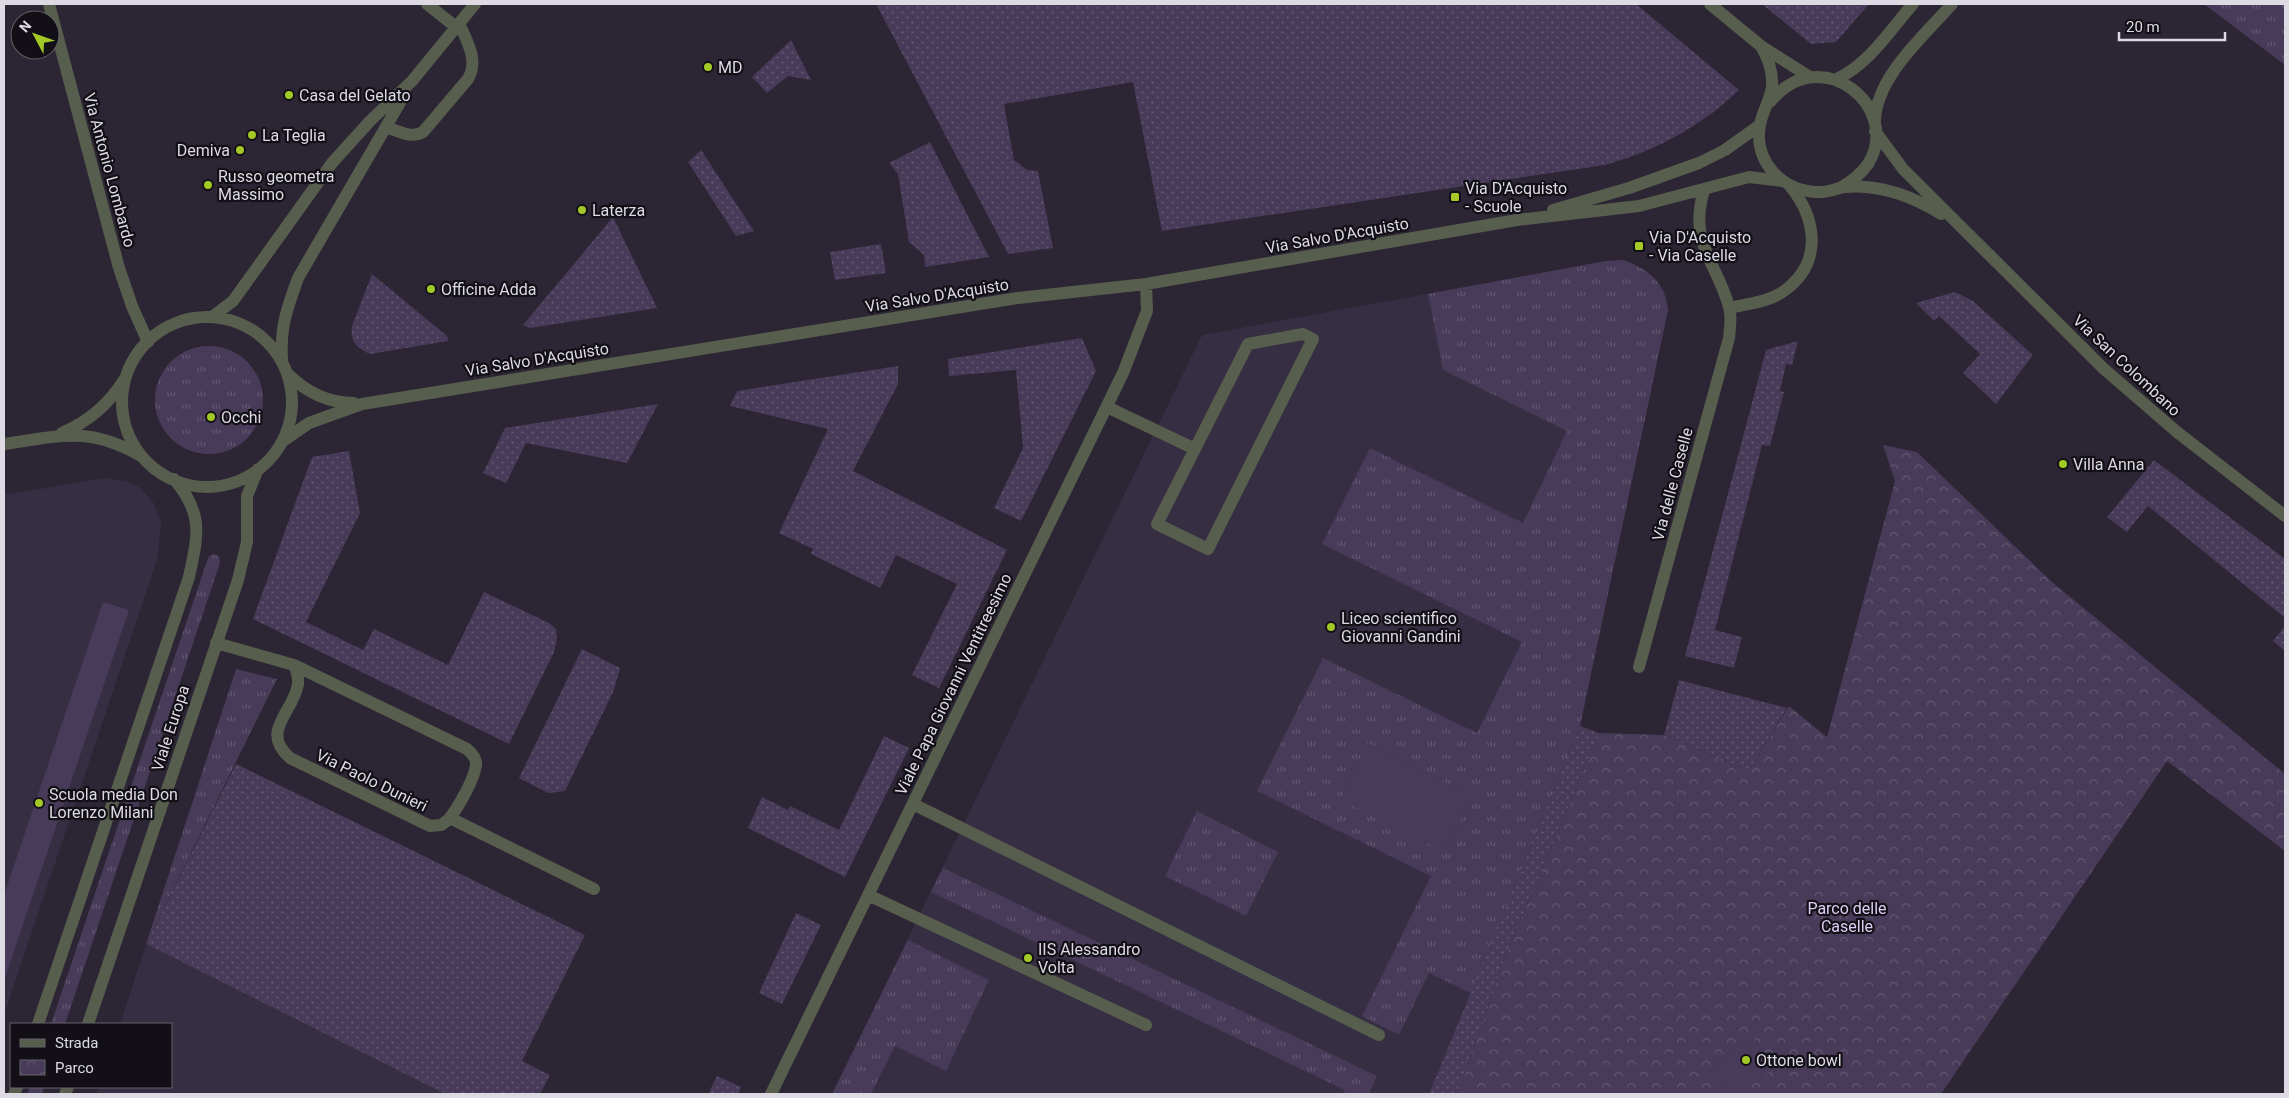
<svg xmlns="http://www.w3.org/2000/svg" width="2289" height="1098" font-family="Roboto,sans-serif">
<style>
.built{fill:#362e42}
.grass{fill:url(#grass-tufts)}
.park{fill:url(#park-crowns)}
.garden{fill:url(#garden-dots)}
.pitch{fill:#483b59}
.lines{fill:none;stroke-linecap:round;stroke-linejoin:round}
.minor{stroke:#585e4d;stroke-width:12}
.poi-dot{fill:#a3c926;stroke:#121016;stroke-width:2}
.labels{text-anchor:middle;stroke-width:4.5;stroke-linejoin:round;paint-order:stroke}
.poi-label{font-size:16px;fill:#dedae4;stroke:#121016;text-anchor:start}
.street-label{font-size:16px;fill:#dedae4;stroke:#121016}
.park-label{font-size:16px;fill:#decef6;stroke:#121016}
</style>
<defs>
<pattern id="grass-tufts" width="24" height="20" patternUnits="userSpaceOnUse" patternTransform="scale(1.25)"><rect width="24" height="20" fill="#483b59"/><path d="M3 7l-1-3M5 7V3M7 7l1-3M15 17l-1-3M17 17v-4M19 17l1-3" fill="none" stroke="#625771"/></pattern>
<pattern id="park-crowns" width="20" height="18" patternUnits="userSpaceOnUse" patternTransform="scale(1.25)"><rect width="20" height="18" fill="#483b59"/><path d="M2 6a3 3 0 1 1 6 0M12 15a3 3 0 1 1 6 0" fill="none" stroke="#625771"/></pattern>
<pattern id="garden-dots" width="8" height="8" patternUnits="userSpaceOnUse" patternTransform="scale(1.25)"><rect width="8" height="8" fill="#483b59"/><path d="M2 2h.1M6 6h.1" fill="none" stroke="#625771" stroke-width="1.8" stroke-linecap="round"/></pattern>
</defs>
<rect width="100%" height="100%" fill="#2b2534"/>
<path class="built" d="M 1624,260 L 1643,268 L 1656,281 L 1666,293 L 1668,310 L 1580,726 L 1429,1094 L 832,1094 L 1202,335 L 1606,261 Z
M 105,478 L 130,482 L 140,488 L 153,502 L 161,521 L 158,557 L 4,1015 L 4,495 Z
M 146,944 L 445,1094 L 97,1094 L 99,1087 L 171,1087 L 171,1024 L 120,1024 Z"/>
<path class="grass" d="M 2204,4 L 2285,4 L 2285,65 Z
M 1624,260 C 1650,271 1664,281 1668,310 L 1580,726 L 1471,993 L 1429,973 L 1399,1035 L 1362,1016 L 1431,876 L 1257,791 L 1323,658 L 1477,733 L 1522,642 L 1322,544 L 1370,448 L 1523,523 L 1567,431 L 1443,370 L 1428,294 L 1606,261 Z
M155 400a54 54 0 1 1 108 0a54 54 0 1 1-108 0Z
M 215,554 L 219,557 L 220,563 L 65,1024 L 51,1024 L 207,561 L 209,556 Z
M 236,669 L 277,679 L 146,944 Z
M 1197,811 L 1278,852 L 1246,916 L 1165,876 Z
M 943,868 L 1377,1076 L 1369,1094 L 1344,1094 L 1345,1090 L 931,892 Z
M 908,940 L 989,980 L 946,1071 L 895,1046 L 871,1094 L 832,1094 Z
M 30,1087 L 44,1087 L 42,1094 L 27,1094 Z"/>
<path class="park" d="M 1883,445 L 1917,452 L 2052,582 L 2285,774 L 2285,851 L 2167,761 L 1941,1094 L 1458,1094 L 1504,960 L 1599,733 L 1664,735 L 1749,770 L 1789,706 L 1827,737 L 1895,481 Z"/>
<path class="garden" d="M 876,4 L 1636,4 L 1739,90 C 1700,127 1657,150 1605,165 L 1162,231 L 1133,82 L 1004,104 L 1014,160 L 1027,170 L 1038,171 L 1053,248 L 1008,254 Z
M 1762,4 L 1869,4 L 1836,42 L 1811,44 Z
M 791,40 L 811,80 L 788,76 L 767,93 L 752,77 Z
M 930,142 L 989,257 L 925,267 L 924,255 L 909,242 L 898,174 L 889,163 Z
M 701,150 L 754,231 L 736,236 L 688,162 Z
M 613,217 L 657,308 L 530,328 L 523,325 Z
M 881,244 L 886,273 L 835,280 L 830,252 Z
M 372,274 L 447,336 L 448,341 L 370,354 C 356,348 350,341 352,326 Z
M 1955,292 L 1973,301 L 2033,355 L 1996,404 L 1963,373 L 1980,354 L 1939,316 L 1934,321 L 1916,303 Z
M 1082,338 L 1096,371 L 1021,521 L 994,508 L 1023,448 L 1016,370 L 949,376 L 948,359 Z
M 1798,341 L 1792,365 L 1786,364 L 1780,391 L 1784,392 L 1770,446 L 1762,445 L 1715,630 L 1742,637 L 1734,668 L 1685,656 L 1766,350 Z
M 898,366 L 898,384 L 853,471 L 1007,550 L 939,688 L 912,675 L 957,584 L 896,555 L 880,588 L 811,554 L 813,549 L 779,533 L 828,429 L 730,406 L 737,391 Z
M 658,404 L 627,463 L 526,443 L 506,483 L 483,473 L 505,428 Z
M 349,451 L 360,513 L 306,622 L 363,650 L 374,629 L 448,665 L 484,592 L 549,623 L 556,629 L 557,638 L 554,652 L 509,744 L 253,619 L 312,457 Z
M 2154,460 L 2285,559 L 2285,618 L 2148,506 L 2127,532 L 2107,517 Z
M 2285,626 L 2285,651 L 2273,641 Z
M 582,649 L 620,668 L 614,690 L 565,791 L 548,793 L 519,778 Z
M 1679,680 L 1787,708 L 1749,770 L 1664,735 Z
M 1580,726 L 1599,733 L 1504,960 L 1458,1094 L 1429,1094 Z
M 884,736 L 909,748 L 845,877 L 748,828 L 762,797 L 788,810 L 790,806 L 839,830 Z
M 236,764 L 585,935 L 522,1061 L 550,1075 L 540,1094 L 445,1094 L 146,944 Z
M 796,913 L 821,925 L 782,1004 L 759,993 Z
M 717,1076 L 741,1087 L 738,1094 L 708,1094 Z"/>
<path class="pitch" d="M 103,602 L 129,610 L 4,981 L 4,895 Z
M 1368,743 L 1473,796 L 1444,852 L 1340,800 Z
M 1754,1038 L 1776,1067 L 1752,1085 L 1744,1094 L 1721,1094 L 1724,1090 L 1712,1070 L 1726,1054 Z"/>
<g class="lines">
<path class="minor" d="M 49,4 L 119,268 L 132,306 L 148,342
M 427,4 L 456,27
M 1710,4 L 1761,46 L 1810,77
M 1761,46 C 1768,59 1773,71 1772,86 C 1771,99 1762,112 1760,125 C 1753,162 1783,192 1819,192 C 1828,193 1836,188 1845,187 C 1879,184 1912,196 1941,214
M 1837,79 C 1869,64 1890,30 1913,4
M 1770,102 C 1821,39 1903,108 1868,164 C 1861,174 1852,181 1842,187
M 1875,121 C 1876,77 1924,36 1952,4
M 386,127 C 399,131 411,139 423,132 L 468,79 C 479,60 467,42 459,23
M 1875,131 L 1903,169 L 2104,369 L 2177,432 L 2285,516
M 1553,210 L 1629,188 L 1699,163 L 1725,150 L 1760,125
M 1729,308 C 1747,304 1769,302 1784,291 C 1823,263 1817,219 1790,186
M 212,317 L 233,301 L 332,163 L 370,121 L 412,81 L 475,4
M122 402a85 85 0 1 1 170 0a85 85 0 1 1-170 0Z
M 1303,334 L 1313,339 L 1208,549 L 1157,524 L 1248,344 Z
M 282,360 C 280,326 287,309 298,278 L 405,94
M 288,374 C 306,392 328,403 354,403
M 1107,407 L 1195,449
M 62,433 C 89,421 108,405 124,380
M 283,441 L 309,423 L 362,404 L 1018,298 L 1146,284 L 1517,220 L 1639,206 L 1749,177 L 1782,181
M 4,444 C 60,436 89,426 141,456
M 216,643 L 294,665 L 467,749 C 471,753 475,756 476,762 C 477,775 457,810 448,820 L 441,825 L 430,826 L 290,758 C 259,731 294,712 298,684 C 299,677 296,670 294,665
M 1639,667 L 1729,338 C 1730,328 1732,317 1729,307 C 1717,262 1688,244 1704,190
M 913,804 L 1379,1035
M 450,818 L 594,889
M 868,895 L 1146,1025
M 38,1024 L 189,577 C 198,535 204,514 174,479
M 88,1024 L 238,580 L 247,542 L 247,496 L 258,469
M 14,1094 L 17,1087
M 65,1094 L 68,1087
M 771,1094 L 1123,373 L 1147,311 L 1146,284"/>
</g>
<g class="poi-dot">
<circle cx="708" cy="67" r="5"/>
<circle cx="289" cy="95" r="5"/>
<circle cx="252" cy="135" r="5"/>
<circle cx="240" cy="150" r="5"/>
<circle cx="208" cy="185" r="5"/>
<rect x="1450" y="192" width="10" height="10" rx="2.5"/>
<circle cx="582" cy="210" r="5"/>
<rect x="1634" y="241" width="10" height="10" rx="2.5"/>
<circle cx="431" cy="289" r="5"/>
<circle cx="211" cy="417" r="5"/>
<circle cx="2063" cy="464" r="5"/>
<circle cx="1331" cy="627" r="5"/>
<circle cx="39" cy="803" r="5"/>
<circle cx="1028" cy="958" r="5"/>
<circle cx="1746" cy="1060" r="5"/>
</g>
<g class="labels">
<g class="poi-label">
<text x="718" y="73">MD</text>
<text x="299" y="101">Casa del Gelato</text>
<text x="262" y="141">La Teglia</text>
<text x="230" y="156" text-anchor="end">Demiva</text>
<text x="218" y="182">Russo geometra<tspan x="218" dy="18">Massimo</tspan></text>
<text x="1465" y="194">Via D'Acquisto<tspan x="1465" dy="18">- Scuole</tspan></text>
<text x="592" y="216">Laterza</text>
<text x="1649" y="243">Via D'Acquisto<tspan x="1649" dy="18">- Via Caselle</tspan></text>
<text x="441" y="295">Officine Adda</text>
<text x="221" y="423">Occhi</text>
<text x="2073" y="470">Villa Anna</text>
<text x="1341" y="624">Liceo scientifico<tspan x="1341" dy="18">Giovanni Gandini</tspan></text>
<text x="49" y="800">Scuola media Don<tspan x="49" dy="18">Lorenzo Milani</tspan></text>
<text x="1038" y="955">IIS Alessandro<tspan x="1038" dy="18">Volta</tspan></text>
<text x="1756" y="1066">Ottone bowl</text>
</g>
<g class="street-label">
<text transform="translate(110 170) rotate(75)" y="6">Via Antonio Lombardo</text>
<text transform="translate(1337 235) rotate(-10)" y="6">Via Salvo D'Acquisto</text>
<text transform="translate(937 295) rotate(-9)" y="6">Via Salvo D'Acquisto</text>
<text transform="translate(537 359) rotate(-9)" y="6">Via Salvo D'Acquisto</text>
<text transform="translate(2127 365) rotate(43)" y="6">Via San Colombano</text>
<text transform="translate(1672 484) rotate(-75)" y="6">Via delle Caselle</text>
<text transform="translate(953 684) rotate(-64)" y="6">Viale Papa Giovanni Ventitreesimo</text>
<text transform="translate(170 728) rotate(-72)" y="6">Viale Europa</text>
<text transform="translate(372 780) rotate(26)" y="6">Via Paolo Dunieri</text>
</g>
<g class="park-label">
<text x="1847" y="914">Parco delle<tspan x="1847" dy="18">Caselle</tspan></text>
</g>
</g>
<rect width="2289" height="1098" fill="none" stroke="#dedae4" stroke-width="10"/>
<rect x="10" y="1023" width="162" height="65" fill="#121016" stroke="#646168"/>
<rect x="20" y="1039" width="25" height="8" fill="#585e4d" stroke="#646168"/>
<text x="55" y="1048" font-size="15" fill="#dedae4">Strada</text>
<rect x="20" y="1060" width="25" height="15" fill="url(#park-crowns)" stroke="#646168"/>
<text x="55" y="1073" font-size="15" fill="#dedae4">Parco</text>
<g transform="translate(35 35) rotate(311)"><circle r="24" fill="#121016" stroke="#646168"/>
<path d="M0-4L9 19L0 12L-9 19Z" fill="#a3c926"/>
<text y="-8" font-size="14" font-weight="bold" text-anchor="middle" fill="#dedae4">N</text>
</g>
<path d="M2119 32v8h106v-8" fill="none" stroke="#dedae4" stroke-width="2.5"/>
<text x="2126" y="32" font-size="15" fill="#dedae4" stroke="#121016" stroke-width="4" paint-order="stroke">20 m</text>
</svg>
